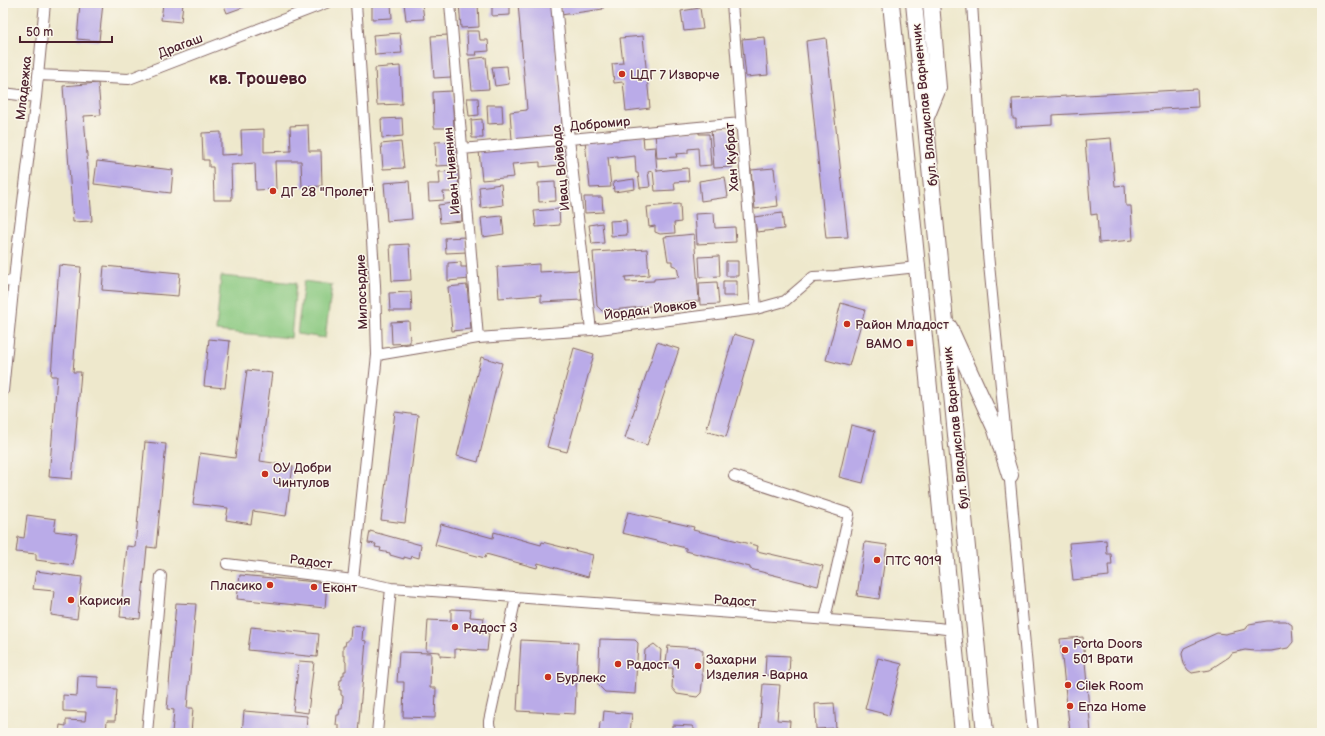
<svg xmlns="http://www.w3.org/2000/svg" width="1325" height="736" font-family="'Balsamiq Sans',sans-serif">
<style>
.green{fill:#89c87f;stroke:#6a7455}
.building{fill:#baabe8}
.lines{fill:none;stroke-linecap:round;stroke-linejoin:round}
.minor-casing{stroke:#836563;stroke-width:12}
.primary-casing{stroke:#836563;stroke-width:18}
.minor{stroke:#fff;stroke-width:10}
.primary{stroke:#fff;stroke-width:16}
.poi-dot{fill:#c8321e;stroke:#fbf7ec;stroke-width:1.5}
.labels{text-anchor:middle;stroke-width:3;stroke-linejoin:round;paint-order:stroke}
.street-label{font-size:13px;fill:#4a1f2b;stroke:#fbf7ec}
.poi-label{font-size:13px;fill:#4a1f2b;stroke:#fbf7ec;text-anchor:start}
.district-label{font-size:17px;font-weight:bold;fill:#4a1f2b;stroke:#fbf7ec}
</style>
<rect width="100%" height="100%" fill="#fbf7ec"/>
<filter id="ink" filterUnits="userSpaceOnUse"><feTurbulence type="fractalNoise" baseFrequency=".025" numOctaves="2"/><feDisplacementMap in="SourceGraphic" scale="8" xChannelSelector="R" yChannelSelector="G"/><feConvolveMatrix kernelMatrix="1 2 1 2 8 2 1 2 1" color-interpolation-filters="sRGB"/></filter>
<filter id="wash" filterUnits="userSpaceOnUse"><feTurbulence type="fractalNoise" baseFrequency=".012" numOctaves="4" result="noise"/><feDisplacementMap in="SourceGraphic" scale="16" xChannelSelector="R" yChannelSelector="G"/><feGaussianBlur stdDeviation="0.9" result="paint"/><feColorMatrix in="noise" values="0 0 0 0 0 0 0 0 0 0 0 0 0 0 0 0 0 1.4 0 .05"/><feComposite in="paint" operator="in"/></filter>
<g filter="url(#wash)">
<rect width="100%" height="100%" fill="#eee8cc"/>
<path class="green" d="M 221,276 L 296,283 L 291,338 L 216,331 Z
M 304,281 L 332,285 L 325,338 L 297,334 Z"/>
<g id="blocks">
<path class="building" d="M 80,3 L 103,3 L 99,41 L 77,39 Z
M 163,3 L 183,3 L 181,22 L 161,20 Z
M 223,3 L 255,3 L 227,13 Z
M 372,3 L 391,3 L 392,18 L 372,19 Z
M 404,3 L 422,3 L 424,19 L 406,20 Z
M 459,3 L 478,3 L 479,27 L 461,28 Z
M 492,3 L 510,3 L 510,15 L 492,16 Z
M 518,3 L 552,3 L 563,136 L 512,140 L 510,112 L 527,110 Z
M 560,3 L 602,3 L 603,9 L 561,15 Z
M 700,8 L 703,29 L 684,31 L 681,11 Z
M 467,31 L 479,31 L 480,40 L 488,40 L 489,51 L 476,52 L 477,55 L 468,55 Z
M 400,33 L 402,53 L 375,55 L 373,35 Z
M 448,35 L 451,77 L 434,78 L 431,36 Z
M 643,36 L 650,108 L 626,111 L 623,82 L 614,83 L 612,64 L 623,63 L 620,38 Z
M 765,37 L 768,75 L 746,77 L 742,39 Z
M 826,38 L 848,237 L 826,238 L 806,41 Z
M 486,57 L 489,89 L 472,90 L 469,59 Z
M 400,66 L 402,104 L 377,105 L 375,68 Z
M 507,66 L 509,84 L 495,86 L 492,67 Z
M 98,83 L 101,115 L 84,116 L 92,221 L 73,222 L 63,86 Z
M 1197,89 L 1198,107 L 1052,115 L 1052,125 L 1016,127 L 1016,119 L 1013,119 L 1012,99 Z
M 452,91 L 454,128 L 434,128 L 433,92 Z
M 467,98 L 478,98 L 479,115 L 469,116 Z
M 487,105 L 502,105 L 503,123 L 488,124 Z
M 402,118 L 403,136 L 382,138 L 381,119 Z
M 482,119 L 483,138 L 472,138 L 471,120 Z
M 308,125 L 309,151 L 321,151 L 322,186 L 302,187 L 301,161 L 275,161 L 276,189 L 256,190 L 255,163 L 231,165 L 232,200 L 214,200 L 213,167 L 209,167 L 209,160 L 203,160 L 202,133 L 221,132 L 221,155 L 242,154 L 241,130 L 264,129 L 264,152 L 291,151 L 290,126 Z
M 727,128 L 731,131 L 733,167 L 714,168 L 711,129 Z
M 699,130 L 699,134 L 709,134 L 711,165 L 699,166 L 698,148 L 688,149 L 688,153 L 676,154 L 677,157 L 657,158 L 655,133 Z
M 643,135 L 644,148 L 655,147 L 657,171 L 688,168 L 689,181 L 674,182 L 675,190 L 655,191 L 653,171 L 648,172 L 650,187 L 640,188 L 638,173 L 636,173 L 635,156 L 617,158 L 617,156 L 608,157 L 611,187 L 590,188 L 585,141 Z
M 1111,138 L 1115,186 L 1125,185 L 1126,206 L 1131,206 L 1133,240 L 1099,243 L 1097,214 L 1091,215 L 1085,140 Z
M 456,141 L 457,165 L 436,166 L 435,142 Z
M 401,142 L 404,168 L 383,169 L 381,144 Z
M 561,143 L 562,151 L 568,150 L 569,164 L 540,167 L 540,162 L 512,164 L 514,177 L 482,180 L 479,151 Z
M 97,161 L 173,170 L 171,193 L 94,184 Z
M 774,168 L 778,206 L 755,209 L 751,170 Z
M 458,171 L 459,192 L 443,192 L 444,200 L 429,201 L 428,184 L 440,184 L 439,172 Z
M 725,177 L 728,197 L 701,201 L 699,181 Z
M 634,179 L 635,189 L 614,192 L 613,182 Z
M 409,181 L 412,219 L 387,221 L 384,183 Z
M 555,182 L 556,201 L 539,202 L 538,183 Z
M 501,184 L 503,205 L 481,208 L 479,187 Z
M 584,197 L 602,197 L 603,212 L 585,213 Z
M 461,202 L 462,221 L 440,223 L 438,205 Z
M 680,204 L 681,222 L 674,223 L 675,233 L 660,234 L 655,232 L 655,226 L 649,227 L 647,207 Z
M 559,209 L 560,225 L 536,227 L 534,211 Z
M 714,213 L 715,228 L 735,227 L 736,242 L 697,244 L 695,214 Z
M 782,213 L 784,229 L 757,232 L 754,217 Z
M 502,216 L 504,234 L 483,237 L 481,218 Z
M 626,220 L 627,235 L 611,236 L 610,221 Z
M 602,223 L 604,243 L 592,244 L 589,225 Z
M 694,234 L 699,301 L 602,311 L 597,306 L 593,252 L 647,249 L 649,275 L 625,277 L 626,282 L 654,281 L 654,279 L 679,277 L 677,267 L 672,265 L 672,261 L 668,261 L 664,237 Z
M 466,237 L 467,252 L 446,253 L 445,238 Z
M 409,244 L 411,280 L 392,281 L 390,245 Z
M 719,256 L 720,276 L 700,277 L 699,257 Z
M 726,261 L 738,261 L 738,276 L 726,276 Z
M 461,262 L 461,267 L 470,267 L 470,279 L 448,281 L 448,263 Z
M 539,264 L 539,272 L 580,270 L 582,300 L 541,302 L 541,295 L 499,298 L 497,267 Z
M 59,265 L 81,267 L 73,372 L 81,372 L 72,479 L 49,477 L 57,376 L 51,376 Z
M 104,266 L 180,273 L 178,296 L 102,290 Z
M 723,281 L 737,281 L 737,296 L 723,296 Z
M 717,282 L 719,304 L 700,305 L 699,283 Z
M 467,285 L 471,329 L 452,331 L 448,287 Z
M 411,292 L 412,311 L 390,311 L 389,293 Z
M 841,303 L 865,310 L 849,366 L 826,360 Z
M 409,321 L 410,343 L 392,344 L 391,322 Z
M 734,334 L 754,340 L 726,437 L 706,431 Z
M 209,339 L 230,341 L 225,388 L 204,386 Z
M 657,342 L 679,349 L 647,445 L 625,438 Z
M 574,348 L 594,354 L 567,452 L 547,447 Z
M 481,357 L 502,363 L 478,462 L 457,456 Z
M 247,370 L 272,373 L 260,461 L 293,466 L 286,516 L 253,511 L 251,524 L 226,520 L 228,508 L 193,504 L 200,453 L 235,458 Z
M 395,412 L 418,415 L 405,523 L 381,520 Z
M 851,425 L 875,431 L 863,483 L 839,477 Z
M 145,442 L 166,444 L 156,548 L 147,547 L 140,619 L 120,617 L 127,546 L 135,547 Z
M 628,512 L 694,527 L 693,530 L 758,546 L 757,551 L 823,566 L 818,586 L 750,569 L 750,567 L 686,551 L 686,548 L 622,533 Z
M 27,515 L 56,519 L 54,531 L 77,534 L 73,565 L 36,560 L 36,554 L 16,552 L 18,537 L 24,538 Z
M 441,524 L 493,538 L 494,532 L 541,545 L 542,542 L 593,555 L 588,577 L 538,563 L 537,568 L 486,554 L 485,558 L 435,545 Z
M 370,531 L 421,545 L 419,558 L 412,556 L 411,559 L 404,557 L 404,559 L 390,555 L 390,553 L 380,551 L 381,548 L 375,547 L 376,544 L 368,543 Z
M 1106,540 L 1107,554 L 1111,554 L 1112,565 L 1108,565 L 1109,576 L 1073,580 L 1069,543 Z
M 865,542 L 887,545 L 879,599 L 857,596 Z
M 36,571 L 82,577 L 77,619 L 51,615 L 54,591 L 33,589 Z
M 240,575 L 327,583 L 325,608 L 237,599 Z
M 176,603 L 196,604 L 187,708 L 193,708 L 191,733 L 172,733 L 174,710 L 167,709 Z
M 451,609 L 471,610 L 470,617 L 484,618 L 482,633 L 489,633 L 487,651 L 455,649 L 455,657 L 440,656 L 440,652 L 426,651 L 428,620 L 451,621 Z
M 1322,617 L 1322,640 L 1320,637 L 1319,629 L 1320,620 Z
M 1267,621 L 1286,621 L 1292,625 L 1293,642 L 1288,648 L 1271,651 L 1255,651 L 1245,650 L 1232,653 L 1229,657 L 1209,670 L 1192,673 L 1188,670 L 1184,664 L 1182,654 L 1184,648 L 1217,633 L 1225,634 L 1246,629 L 1249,624 Z
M 351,626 L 363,627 L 362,640 L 366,641 L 358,733 L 341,733 L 341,731 L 339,731 L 339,725 L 336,725 L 337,715 L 339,715 L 340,709 L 342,709 L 343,696 L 341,695 L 341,690 L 339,690 L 340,680 L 342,680 L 342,675 L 344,675 L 344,671 L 346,671 L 346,662 L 345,661 L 345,656 L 343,656 L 343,646 L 345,646 L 346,641 L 348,641 L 348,639 L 350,639 Z
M 251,627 L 319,634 L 317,657 L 248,650 Z
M 1083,637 L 1091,733 L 1070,733 L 1060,639 Z
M 600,639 L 635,640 L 638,643 L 635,694 L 605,692 L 598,685 Z
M 521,640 L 578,643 L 575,714 L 517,711 Z
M 654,644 L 661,650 L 660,664 L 653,669 L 644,662 L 645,650 Z
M 668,646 L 699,648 L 703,651 L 702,674 L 703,676 L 701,693 L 697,697 L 677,694 L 672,688 L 673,668 L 668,668 L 666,662 Z
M 399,652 L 431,653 L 430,688 L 436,688 L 435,718 L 403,717 L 404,682 L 397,682 Z
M 766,655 L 790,656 L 789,676 L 765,675 Z
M 878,658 L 902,664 L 889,715 L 865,709 Z
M 299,661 L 314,662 L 308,713 L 293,711 Z
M 78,676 L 98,677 L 98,688 L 117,689 L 115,721 L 107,721 L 106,733 L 59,733 L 60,725 L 66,726 L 66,720 L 85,721 L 86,712 L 63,711 L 63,695 L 77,696 Z
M 763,684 L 780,685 L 777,720 L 790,721 L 789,733 L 759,733 Z
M 834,703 L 836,728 L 816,729 L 815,704 Z
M 244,711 L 307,716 L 306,733 L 242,733 Z
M 604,711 L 632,714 L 630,733 L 599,733 L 600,722 L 603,721 Z
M 672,725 L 692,726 L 695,730 L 695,733 L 672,733 Z"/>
</g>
</g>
<g filter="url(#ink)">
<use href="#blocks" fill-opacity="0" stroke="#836563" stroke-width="1"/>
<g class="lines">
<g class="minor-casing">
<path id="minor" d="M 450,3 L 478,338
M 556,3 L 569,139 L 591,330
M 732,3 L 756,309
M 972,3 L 988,254 L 1007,448
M 38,75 L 129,79 L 326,3
M 3,93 L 36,97
M 462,149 L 741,123
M 3,281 L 14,282
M 377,355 L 478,338 L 591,330 L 756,309 L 785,301 L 813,277 L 835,276 L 917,267
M 3,391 L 17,250 L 36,97 L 45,3
M 1009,470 L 1033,733
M 734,476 L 849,514 L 825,619
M 227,564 L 353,580 L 391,588 L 938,628 L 953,630
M 353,580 L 377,355 L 375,285 L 356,3
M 147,733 L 161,576
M 377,733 L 391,588
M 492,733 L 489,725 L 489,721 L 516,597"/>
</g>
<g class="primary-casing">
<path id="primary" d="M 891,3 L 963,733
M 914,3 L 985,733
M 926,117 L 938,88 L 931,3
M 949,327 L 996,430 L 1010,475"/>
</g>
<use href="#minor" class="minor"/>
<use href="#primary" class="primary"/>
</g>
</g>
<g class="poi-dot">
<circle cx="622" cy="74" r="4"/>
<circle cx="273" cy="191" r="4"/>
<circle cx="847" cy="324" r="4"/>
<rect x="906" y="339" width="8" height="8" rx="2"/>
<circle cx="265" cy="474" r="4"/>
<circle cx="877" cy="560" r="4"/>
<circle cx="270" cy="585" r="4"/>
<circle cx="314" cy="587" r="4"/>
<circle cx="71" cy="600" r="4"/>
<circle cx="455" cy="627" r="4"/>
<circle cx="1065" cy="650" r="4"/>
<circle cx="618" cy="664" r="4"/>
<circle cx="698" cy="666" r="4"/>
<circle cx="548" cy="677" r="4"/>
<circle cx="1068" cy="685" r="4"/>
<circle cx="1070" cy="706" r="4"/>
</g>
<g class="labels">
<g class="street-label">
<text transform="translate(180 45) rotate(-21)" y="5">Драгаш</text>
<text transform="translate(23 88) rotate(-84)" y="5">Младежка</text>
<text transform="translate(924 105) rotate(-96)" y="5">бул. Владислав Варненчик</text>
<text transform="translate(600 123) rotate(-5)" y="5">Добромир</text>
<text transform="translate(731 157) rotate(-94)" y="5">Хан Кубрат</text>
<text transform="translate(560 168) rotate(-96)" y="5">Ивац Войвода</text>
<text transform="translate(451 171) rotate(-95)" y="5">Иван Нивянин</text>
<text transform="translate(361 292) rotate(-92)" y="5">Милосърдие</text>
<text transform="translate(650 309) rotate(-7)" y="5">Йордан Йовков</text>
<text transform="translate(955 428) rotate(-96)" y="5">бул. Владислав Варненчик</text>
<text transform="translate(311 561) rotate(7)" y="5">Радост</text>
<text transform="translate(735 600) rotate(4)" y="5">Радост</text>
</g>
<g class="poi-label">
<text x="630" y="79">ЦДГ 7 Изворче</text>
<text x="281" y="196">ДГ 28 "Пролет"</text>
<text x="855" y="329">Район Младост</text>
<text x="902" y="348" text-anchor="end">ВАМО</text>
<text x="273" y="472">ОУ Добри<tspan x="273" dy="15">Чинтулов</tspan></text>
<text x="885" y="565">ПТС 9019</text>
<text x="262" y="590" text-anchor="end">Пласико</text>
<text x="322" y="592">Еконт</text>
<text x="79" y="605">Карисия</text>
<text x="463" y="632">Радост 3</text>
<text x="1073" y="648">Porta Doors<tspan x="1073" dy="15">501 Врати</tspan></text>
<text x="706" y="664">Захарни<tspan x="706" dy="15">Изделия - Варна</tspan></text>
<text x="626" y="669">Радост 9</text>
<text x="556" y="682">Бурлекс</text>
<text x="1076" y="690">Cilek Room</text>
<text x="1078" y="711">Enza Home</text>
</g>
<g class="district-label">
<text x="258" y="84">кв. Трошево</text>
</g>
</g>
<rect width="1325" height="736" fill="none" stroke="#fbf7ec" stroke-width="16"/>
<path d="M20 36v6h92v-6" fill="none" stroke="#4a1f2b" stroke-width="2"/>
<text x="26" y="36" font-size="12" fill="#4a1f2b" stroke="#fbf7ec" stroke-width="3" paint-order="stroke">50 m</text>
</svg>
